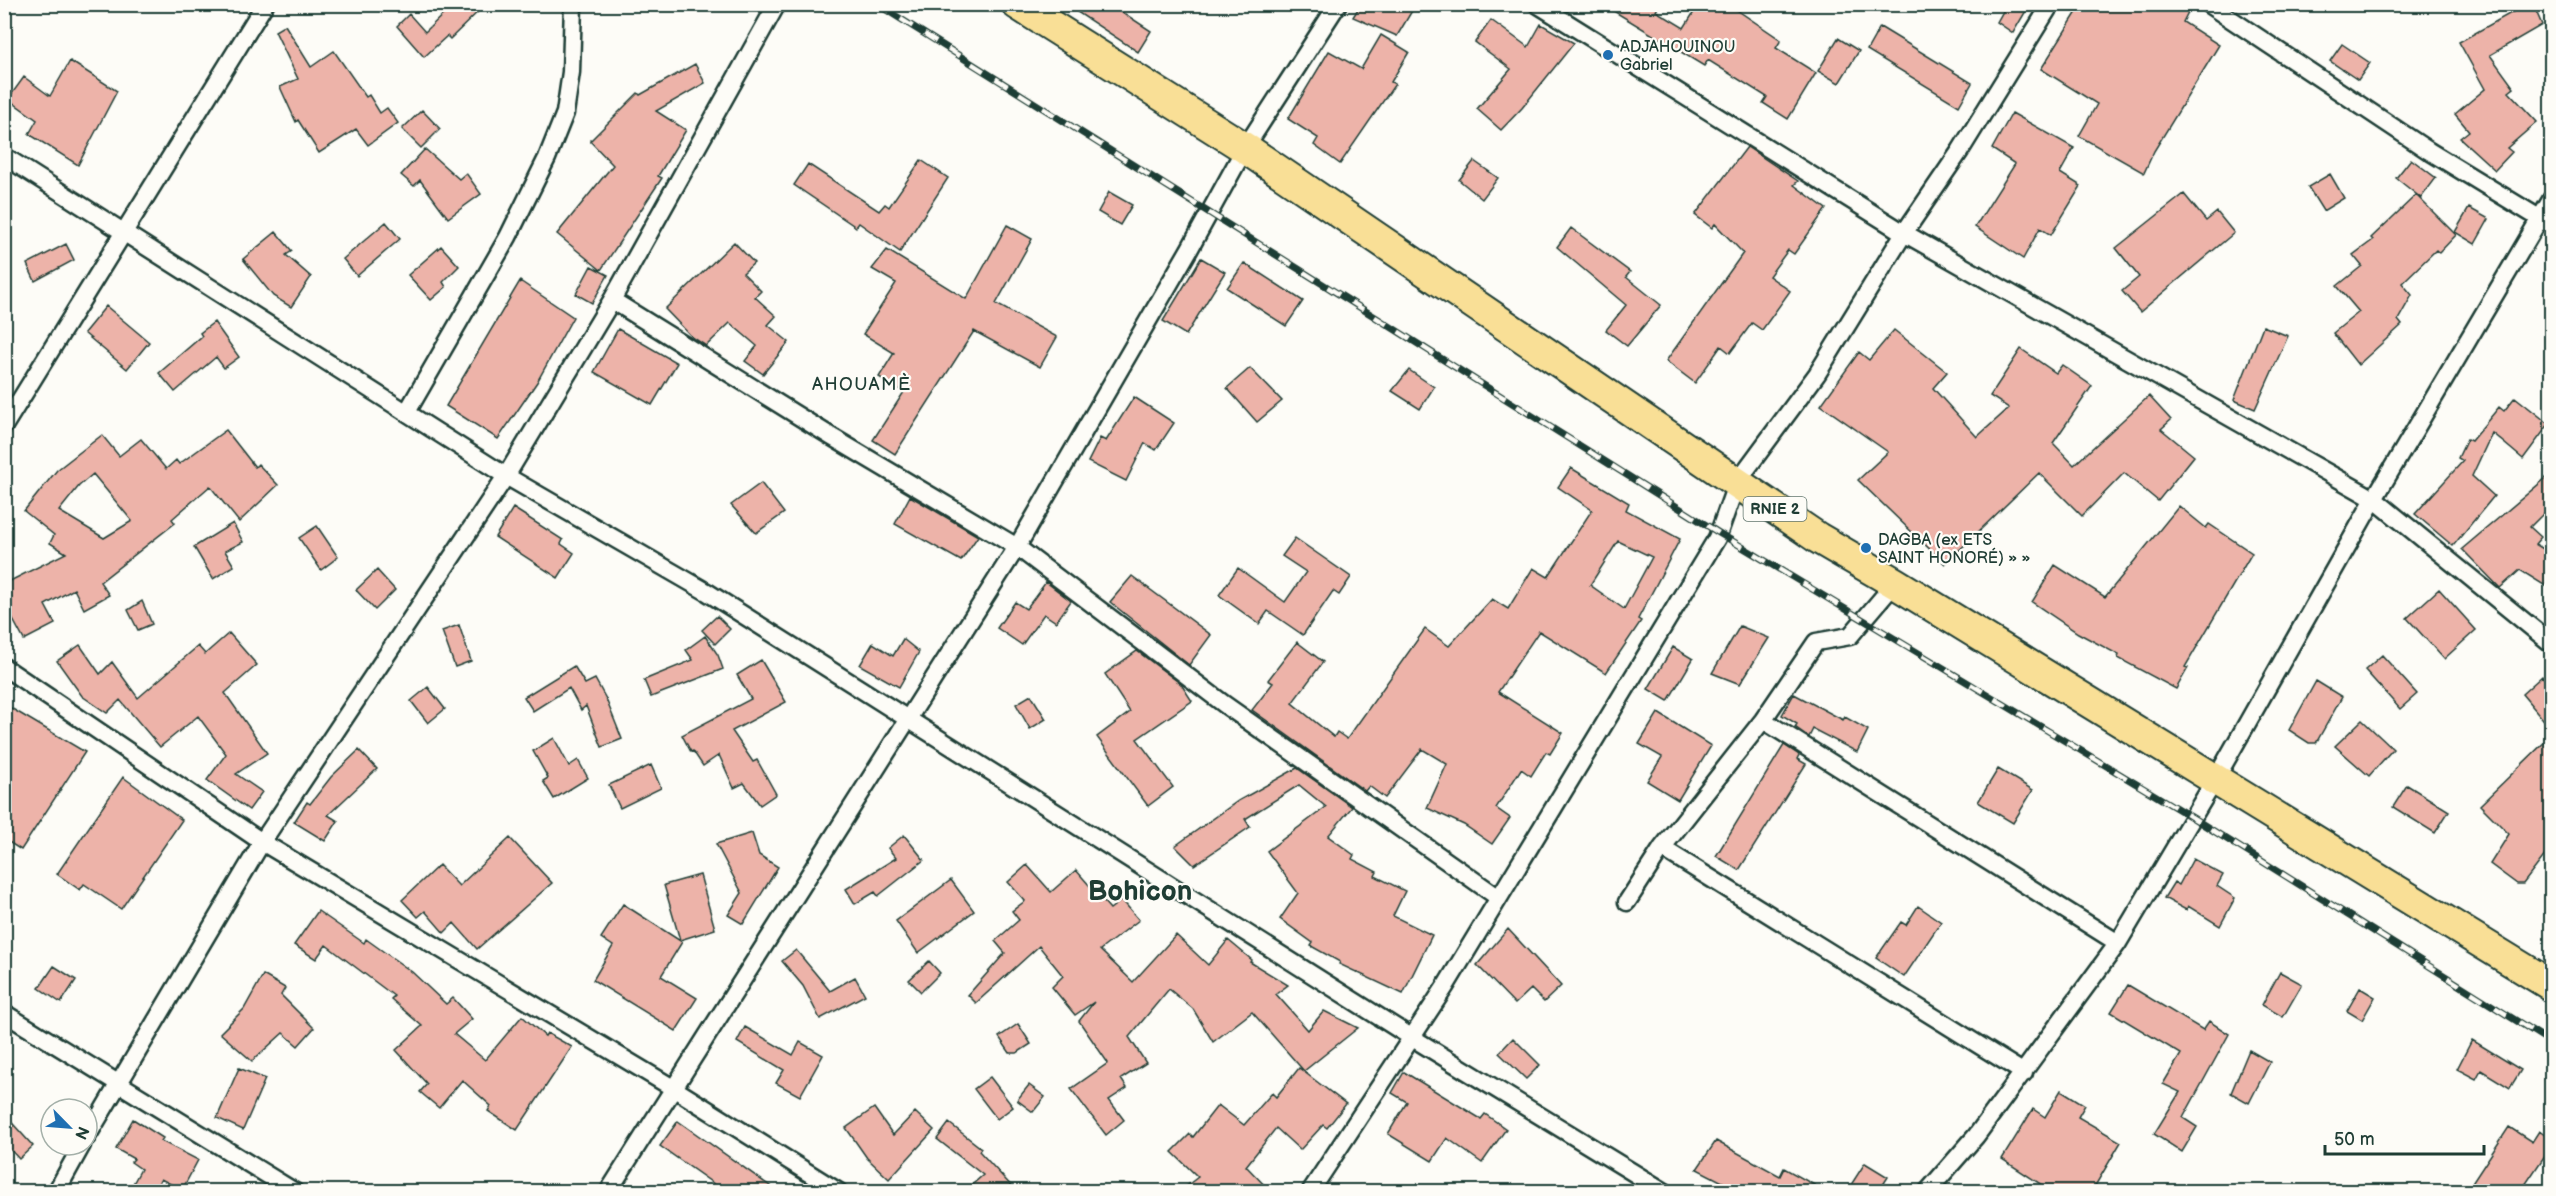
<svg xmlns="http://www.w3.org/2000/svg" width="2556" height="1196" font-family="'Balsamiq Sans',sans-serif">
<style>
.building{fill:#edb3a9;stroke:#1f3d34;stroke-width:1.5;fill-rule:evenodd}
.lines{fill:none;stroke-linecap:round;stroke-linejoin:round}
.street-casing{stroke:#1f3d34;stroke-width:21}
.highway-casing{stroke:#1f3d34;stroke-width:34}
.street{stroke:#fdfcf7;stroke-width:16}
.highway{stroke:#f9df96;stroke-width:30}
.rail-casing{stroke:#1f3d34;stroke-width:7}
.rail{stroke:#fdfcf7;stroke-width:4.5;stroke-dasharray:14;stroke-linecap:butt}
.poi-dot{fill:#1f6fb2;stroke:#fdfcf7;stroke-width:2}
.labels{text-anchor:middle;stroke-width:4.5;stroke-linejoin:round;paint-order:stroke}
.shield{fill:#fdfcf7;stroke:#62766e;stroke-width:1.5}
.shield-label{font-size:15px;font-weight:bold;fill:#1f3d34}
.poi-label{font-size:16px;fill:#1f3d34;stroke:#fdfcf7;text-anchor:start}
.neighbourhood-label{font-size:18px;letter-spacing:1.5px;fill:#1f3d34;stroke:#fdfcf7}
.town-label{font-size:28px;font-weight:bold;fill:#1f3d34;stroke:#fdfcf7}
</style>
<rect width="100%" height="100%" fill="#fdfcf7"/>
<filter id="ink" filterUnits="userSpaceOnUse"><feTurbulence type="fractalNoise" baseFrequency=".0167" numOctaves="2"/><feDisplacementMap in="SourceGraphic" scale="12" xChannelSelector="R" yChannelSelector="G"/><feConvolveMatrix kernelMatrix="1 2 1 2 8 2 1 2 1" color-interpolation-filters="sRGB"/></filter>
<g filter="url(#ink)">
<path class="building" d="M 454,4 L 486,4 L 450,39 L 447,36 L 424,57 L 397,26 L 409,14 L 425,32 Z
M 1065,4 L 1110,4 L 1151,31 L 1138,52 Z
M 1361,4 L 1416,4 L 1397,36 L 1353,17 Z
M 1602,4 L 1660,4 L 1656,11 L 1684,28 L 1699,4 L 1728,4 L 1781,40 L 1776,48 L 1816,73 L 1788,119 L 1763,103 L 1767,97 L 1708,60 L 1704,66 Z
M 2007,4 L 2030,4 L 2013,33 L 1997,22 Z
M 2082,4 L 2175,4 L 2188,12 L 2183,22 L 2219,45 L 2154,151 L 2144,173 L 2079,136 L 2097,104 L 2041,69 Z
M 2527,4 L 2533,4 L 2542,25 L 2490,55 L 2514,88 L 2509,92 L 2537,122 L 2507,148 L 2512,152 L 2495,170 L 2460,138 L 2469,131 L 2455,114 L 2485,89 L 2459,42 Z
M 1491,20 L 1528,47 L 1541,24 L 1574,43 L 1522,108 L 1501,130 L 1477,109 L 1511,69 L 1475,42 Z
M 285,25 L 311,67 L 334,51 L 366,97 L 369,95 L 380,113 L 387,108 L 398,123 L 368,145 L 356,129 L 319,153 L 298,120 L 296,122 L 280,87 L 298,79 L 275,31 Z
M 1880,27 L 1972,83 L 1959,106 L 1867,50 Z
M 1381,35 L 1409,52 L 1391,82 L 1395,84 L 1340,164 L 1314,145 L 1318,138 L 1288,119 L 1329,51 L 1361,69 Z
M 1838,38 L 1859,51 L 1839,83 L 1818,71 Z
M 2342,44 L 2370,63 L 2358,80 L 2330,61 Z
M 70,61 L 117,91 L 78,165 L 29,134 L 37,120 L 8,99 L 24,77 L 50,96 Z
M 695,64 L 705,83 L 656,111 L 686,130 L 658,176 L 662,178 L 601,270 L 557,234 L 613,165 L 590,141 L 638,93 L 640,95 Z
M 422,110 L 440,129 L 421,148 L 402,129 Z
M 2012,113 L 2074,148 L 2060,173 L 2081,186 L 2051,235 L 2040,228 L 2023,259 L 1975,227 L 2015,164 L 1992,149 Z
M 1747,147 L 1798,181 L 1794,185 L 1826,209 L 1794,254 L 1788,250 L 1769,276 L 1790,291 L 1762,330 L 1752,323 L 1730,353 L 1721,346 L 1695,383 L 1666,361 L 1743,253 L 1715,224 L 1712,228 L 1695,215 Z
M 425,149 L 459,179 L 466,173 L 481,194 L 448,218 L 420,180 L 414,186 L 401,175 Z
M 2411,159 L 2436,178 L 2421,198 L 2396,178 Z
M 921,160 L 948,178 L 900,252 L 859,223 L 856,227 L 794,185 L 808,164 L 879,211 L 885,204 L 889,207 Z
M 1474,161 L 1498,178 L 1482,199 L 1459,180 Z
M 2330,174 L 2344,198 L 2323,211 L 2308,187 Z
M 1109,192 L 1132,205 L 1120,225 L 1098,212 Z
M 2184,194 L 2206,221 L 2217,212 L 2234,233 L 2140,312 L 2122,291 L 2139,277 L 2116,248 Z
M 2416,195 L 2456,235 L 2439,253 L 2436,250 L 2402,283 L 2412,295 L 2398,320 L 2402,325 L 2358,365 L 2333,333 L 2359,312 L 2337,286 L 2362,266 L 2353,255 L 2373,240 L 2371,238 Z
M 2469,208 L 2489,219 L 2475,244 L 2455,232 Z
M 386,222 L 400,239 L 357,276 L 343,259 Z
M 1007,225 L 1032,239 L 996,304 L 1057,337 L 1040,367 L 974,331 L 895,454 L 873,440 L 904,392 L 879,377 L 894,353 L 863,334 L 896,283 L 872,269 L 887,250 L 966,299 Z
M 1571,228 L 1630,272 L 1626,277 L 1661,305 L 1627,346 L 1606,330 L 1626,305 L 1557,247 Z
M 276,232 L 292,251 L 286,255 L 311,277 L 291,307 L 273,296 L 243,259 Z
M 734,242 L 754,263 L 743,273 L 761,291 L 755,297 L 776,316 L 768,325 L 789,342 L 763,374 L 745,361 L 757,346 L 730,323 L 706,346 L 692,337 L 665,309 Z
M 66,244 L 74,260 L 35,281 L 27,264 Z
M 441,246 L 459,266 L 443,282 L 446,287 L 431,300 L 408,275 Z
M 1201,258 L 1225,272 L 1186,335 L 1163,321 Z
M 1244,263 L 1303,301 L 1286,326 L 1227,288 Z
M 591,266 L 608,275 L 592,303 L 576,294 Z
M 520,281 L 573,317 L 537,382 L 498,439 L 446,406 Z
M 106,306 L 149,342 L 127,369 L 84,333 Z
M 214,322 L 239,357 L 224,368 L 216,357 L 175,392 L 159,373 L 202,336 L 200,333 Z
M 2263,326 L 2288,336 L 2255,409 L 2234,400 Z
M 618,329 L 677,363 L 652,405 L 594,372 Z
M 1894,330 L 1947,372 L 1933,388 L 1977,437 L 2009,408 L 1990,396 L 2021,349 L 2056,373 L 2062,365 L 2092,386 L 2053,443 L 2074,465 L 2149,396 L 2171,420 L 2161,429 L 2194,456 L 2158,501 L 2124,473 L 2082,516 L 2039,473 L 1945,564 L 1858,480 L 1888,452 L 1821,405 L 1859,352 L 1869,360 Z
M 1250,368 L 1282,401 L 1257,422 L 1227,388 Z
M 1409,370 L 1434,387 L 1420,409 L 1392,391 Z
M 1134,397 L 1174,423 L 1156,450 L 1145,443 L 1126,481 L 1088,462 L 1100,438 L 1106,441 Z
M 2515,397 L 2549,424 L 2523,459 L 2492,433 L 2472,476 L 2494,496 L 2453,546 L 2415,514 L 2463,461 L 2458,458 L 2467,439 L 2471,441 L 2499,407 L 2504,411 Z
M 226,430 L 255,467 L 258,464 L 278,485 L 239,522 L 210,486 L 172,519 L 175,523 L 100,582 L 109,595 L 84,609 L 74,589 L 45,605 L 55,624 L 24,640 L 4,603 L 4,584 L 66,553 L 50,543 L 54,535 L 24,511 L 57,470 L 102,435 L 119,456 L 141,439 L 166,469 L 176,460 L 179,464 ZM 93,474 L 132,521 L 104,538 L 59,511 L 79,486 Z
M 1571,468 L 1629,503 L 1626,510 L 1680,539 L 1638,619 L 1641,621 L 1606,673 L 1539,631 L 1498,692 L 1563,733 L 1550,754 L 1546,752 L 1531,776 L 1521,769 L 1496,808 L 1510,818 L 1492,844 L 1464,825 L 1427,808 L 1447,764 L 1422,749 L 1385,798 L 1369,786 L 1365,791 L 1252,710 L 1273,683 L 1268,680 L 1297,642 L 1323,662 L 1292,703 L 1334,737 L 1337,732 L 1347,739 L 1425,629 L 1449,646 L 1492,599 L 1508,609 L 1533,568 L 1548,577 L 1592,510 L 1558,487 ZM 1618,541 L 1652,557 L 1624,609 L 1590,585 Z
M 2552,473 L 2552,505 L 2530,527 L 2541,537 L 2535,544 L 2552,554 L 2552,590 L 2520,570 L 2500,588 L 2462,549 Z
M 761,483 L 784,513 L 756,533 L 731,505 Z
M 910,496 L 978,536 L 961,561 L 895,524 Z
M 2179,506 L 2206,528 L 2209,524 L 2252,553 L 2185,667 L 2188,668 L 2176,689 L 2118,658 L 2119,655 L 2078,633 L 2032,602 L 2055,565 L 2105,597 Z
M 513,508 L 563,540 L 561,544 L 574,553 L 558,578 L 495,537 Z
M 233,523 L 243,542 L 225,551 L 234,566 L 213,579 L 194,547 Z
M 317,526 L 338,557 L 321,570 L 299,538 Z
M 1295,538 L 1351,577 L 1339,595 L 1333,591 L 1303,635 L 1268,611 L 1259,624 L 1219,595 L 1238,568 L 1285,602 L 1306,572 L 1282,556 Z
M 377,570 L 395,590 L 375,610 L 356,590 Z
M 1132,576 L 1211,635 L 1189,665 L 1110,602 Z
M 1046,582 L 1071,601 L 1056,622 L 1044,614 L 1022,645 L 997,628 L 1015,602 L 1026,609 Z
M 2439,589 L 2476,630 L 2444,659 L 2407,618 Z
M 142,601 L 152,624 L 138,630 L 128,610 Z
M 717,616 L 730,629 L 715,644 L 702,630 Z
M 459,625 L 471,661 L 455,667 L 442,631 Z
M 1740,626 L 1769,638 L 1740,684 L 1712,673 Z
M 229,633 L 257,665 L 225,693 L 267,753 L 236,774 L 262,792 L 249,810 L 207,780 L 226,754 L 198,716 L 160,747 L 120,700 L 107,713 L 82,696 L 57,661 L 80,645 L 100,674 L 112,662 L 138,698 L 198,646 L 205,654 Z
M 705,636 L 718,655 L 723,669 L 651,697 L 644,680 L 693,660 L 686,650 Z
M 903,639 L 919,652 L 899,687 L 860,665 L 873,643 L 893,656 Z
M 1673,647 L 1693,659 L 1668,701 L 1648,689 Z
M 1137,651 L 1181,684 L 1192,701 L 1137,739 L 1173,787 L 1148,806 L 1097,737 L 1130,712 L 1105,674 Z
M 2382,655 L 2417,694 L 2400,709 L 2365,670 Z
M 761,660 L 786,702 L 732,731 L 753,762 L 757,760 L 776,794 L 760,805 L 744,783 L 734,788 L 719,755 L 703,766 L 693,751 L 691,752 L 682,735 L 751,699 L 737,675 Z
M 574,666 L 585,684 L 595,679 L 606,699 L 622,739 L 602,747 L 586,706 L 581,710 L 569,688 L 533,711 L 524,697 Z
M 2542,676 L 2552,688 L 2552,730 L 2522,694 Z
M 2316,681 L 2342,697 L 2316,743 L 2309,743 L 2289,730 Z
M 428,687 L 445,709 L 428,723 L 411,701 Z
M 1794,694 L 1843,720 L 1845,717 L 1868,730 L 1857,752 L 1813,729 L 1809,737 L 1795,727 L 1797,724 L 1782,715 Z
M 1031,695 L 1046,719 L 1030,729 L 1016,704 Z
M 4,704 L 85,752 L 21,850 L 4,839 Z
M 1658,713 L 1711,746 L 1678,800 L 1647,781 L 1662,757 L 1639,744 Z
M 2362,720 L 2393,749 L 2369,776 L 2335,746 Z
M 2552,735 L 2552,846 L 2523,884 L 2517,884 L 2490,864 L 2509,834 L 2480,805 Z
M 554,738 L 569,766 L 578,760 L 588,778 L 554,799 L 543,781 L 548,778 L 533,751 Z
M 1784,745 L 1799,755 L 1797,759 L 1806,764 L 1739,870 L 1716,856 Z
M 359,750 L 377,769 L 328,815 L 338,821 L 325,841 L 294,822 L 307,802 L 310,804 L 331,777 Z
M 651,765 L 661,788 L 620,808 L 609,785 Z
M 1297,768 L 1352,807 L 1328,836 L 1354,855 L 1352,859 L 1377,872 L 1375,876 L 1405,891 L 1393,916 L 1432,935 L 1403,994 L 1339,964 L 1340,962 L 1311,946 L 1313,943 L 1280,919 L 1298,893 L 1267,851 L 1326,807 L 1299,785 L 1245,819 L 1250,827 L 1194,865 L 1175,846 L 1238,801 Z
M 1998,769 L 2033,790 L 2013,823 L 1978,802 Z
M 123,777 L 182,820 L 121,909 L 84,884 L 80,890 L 57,874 Z
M 2407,785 L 2449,811 L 2435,833 L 2393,807 Z
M 752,833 L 759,855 L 778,867 L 743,924 L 728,915 L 742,893 L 716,844 Z
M 904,835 L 924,860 L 878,896 L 875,892 L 855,904 L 846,889 L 896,858 L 888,848 Z
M 510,838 L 552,883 L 477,949 L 454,923 L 444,933 L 425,911 L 418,917 L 402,900 L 439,865 L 459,886 Z
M 2193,859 L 2223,875 L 2217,886 L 2235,898 L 2220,926 L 2188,906 L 2186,910 L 2164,898 L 2174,882 L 2179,885 Z
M 1027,865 L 1051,892 L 1076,870 L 1110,909 L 1122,900 L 1139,920 L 1100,950 L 1133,982 L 1176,935 L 1208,965 L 1228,940 L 1252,960 L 1250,962 L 1288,985 L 1276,994 L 1308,1030 L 1324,1011 L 1358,1028 L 1304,1071 L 1252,1012 L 1213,1042 L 1193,1009 L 1169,989 L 1129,1037 L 1146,1063 L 1121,1079 L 1127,1088 L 1109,1100 L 1124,1120 L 1106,1135 L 1071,1089 L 1108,1063 L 1079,1021 L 1094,1002 L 1075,1015 L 1052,987 L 1063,976 L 1039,946 L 976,1003 L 968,995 L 1005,953 L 995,941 L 1019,920 L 1012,911 L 1025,901 L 1008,882 Z
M 700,875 L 715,929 L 680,940 L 664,885 Z
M 951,880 L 974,911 L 918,953 L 896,921 Z
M 623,904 L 682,942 L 661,976 L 697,998 L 676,1031 L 593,980 L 613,946 L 601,938 Z
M 1918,906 L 1941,922 L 1904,977 L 1876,958 L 1901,922 L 1906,925 Z
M 318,911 L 364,943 L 366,939 L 412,972 L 446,1004 L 453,998 L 472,1019 L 454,1034 L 485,1060 L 522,1016 L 545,1036 L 547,1033 L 572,1047 L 517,1130 L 488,1111 L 491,1106 L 462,1080 L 439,1108 L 420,1092 L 427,1084 L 396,1050 L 422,1026 L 391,999 L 394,996 L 326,945 L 316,959 L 294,945 Z
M 1508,929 L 1561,986 L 1544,1002 L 1531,989 L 1515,1004 L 1477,965 Z
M 796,950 L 830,991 L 855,977 L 865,995 L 820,1019 L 803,986 L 782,961 Z
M 929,961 L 940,973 L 921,992 L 909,980 Z
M 54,966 L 76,980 L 61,1003 L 39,988 Z
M 2280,972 L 2302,984 L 2283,1017 L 2262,1005 Z
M 263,975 L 285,988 L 281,995 L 314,1028 L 298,1046 L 283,1033 L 252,1061 L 220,1033 L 244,1009 Z
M 2128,985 L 2203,1030 L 2209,1021 L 2229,1034 L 2183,1118 L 2197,1127 L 2182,1152 L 2154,1134 L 2180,1092 L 2163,1084 L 2181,1054 L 2111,1012 Z
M 2360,988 L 2375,997 L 2362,1020 L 2347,1011 Z
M 1018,1024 L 1031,1044 L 1017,1053 L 1010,1053 L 999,1037 Z
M 745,1027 L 793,1055 L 800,1042 L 823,1055 L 800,1096 L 776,1083 L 784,1070 L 737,1042 Z
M 1513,1038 L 1540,1065 L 1526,1079 L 1499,1053 Z
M 2472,1040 L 2521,1070 L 2510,1088 L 2481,1070 L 2476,1079 L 2457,1069 Z
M 2249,1050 L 2270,1062 L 2249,1103 L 2231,1093 Z
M 239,1068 L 265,1079 L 243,1130 L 217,1118 Z
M 1299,1068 L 1346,1104 L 1327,1128 L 1323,1125 L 1300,1150 L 1276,1128 L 1246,1166 L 1270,1191 L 1180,1191 L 1198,1177 L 1172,1152 L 1190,1134 L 1193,1137 L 1218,1105 L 1244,1125 L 1272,1093 L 1276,1097 Z
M 1404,1072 L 1481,1119 L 1485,1114 L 1506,1129 L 1482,1163 L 1447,1138 L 1432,1161 L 1388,1134 L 1407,1102 L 1392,1093 Z
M 990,1077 L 1013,1107 L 997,1119 L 974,1089 Z
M 1029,1085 L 1045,1097 L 1033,1112 L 1017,1100 Z
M 2061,1090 L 2085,1105 L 2078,1117 L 2121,1142 L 2092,1191 L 2051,1191 L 2002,1159 L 2033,1109 L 2045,1117 Z
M 874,1108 L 893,1135 L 915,1112 L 934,1130 L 889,1179 L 867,1158 L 846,1128 Z
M 4,1114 L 33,1146 L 19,1159 L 4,1143 Z
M 133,1119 L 163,1138 L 161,1141 L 198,1160 L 182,1190 L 161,1179 L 154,1191 L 129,1191 L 141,1169 L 131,1162 L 134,1159 L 116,1149 Z
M 678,1121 L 777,1191 L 724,1191 L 660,1146 Z
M 949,1123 L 981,1148 L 979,1151 L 1016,1191 L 965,1191 L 983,1175 L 937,1139 Z
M 2509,1127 L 2532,1142 L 2539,1131 L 2552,1140 L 2552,1145 L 2521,1191 L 2467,1191 Z
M 1716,1141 L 1780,1176 L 1784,1168 L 1825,1191 L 1740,1191 L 1697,1169 Z
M 1865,1163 L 1888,1177 L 1879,1191 L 1847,1191 Z"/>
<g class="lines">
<g class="street-casing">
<path id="street" d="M 1537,4 L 1904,233 L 2374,499 L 2552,644
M 2208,4 L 2429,151 L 2552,226
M 4,156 L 506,476 L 707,592 L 1411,1037 L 1665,1192
M 612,300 L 832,437 L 1017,547 L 1224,704 L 1499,898
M 407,412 L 508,237 L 547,158 L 565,113 L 571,72 L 573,4
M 4,426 L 265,4
M 4,667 L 262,842 L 673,1088 L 839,1192
M 1763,720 L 2118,943
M 1662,848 L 2024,1073
M 1627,902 L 1662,848 L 1763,720 L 1816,642 L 1850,636 L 1895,583
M 4,1013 L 295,1192
M 87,1137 L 262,842 L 506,476 L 612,300 L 777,4
M 56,1192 L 82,1145
M 608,1192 L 1017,547 L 1189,250 L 1245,148 L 1338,4
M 1310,1192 L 1445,987 L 1717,538 L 1737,482 L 1817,374 L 1904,233 L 1960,151 L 2051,4
M 1927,1192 L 1976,1136 L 2118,943 L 2215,780 L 2374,499 L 2552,198"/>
</g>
<g class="highway-casing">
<path id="highway" d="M 1017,4 L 1245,148 L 1818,538 L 1895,583 L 2552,986"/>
</g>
<use href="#street" class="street"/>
<use href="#highway" class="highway"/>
<g class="rail-casing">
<path id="rail" d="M 877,4 L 1719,533 L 2193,818 L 2552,1043"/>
</g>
<use href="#rail" class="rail"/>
</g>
</g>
<g class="poi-dot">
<circle cx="1608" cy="55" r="6"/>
<circle cx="1866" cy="548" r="6"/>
</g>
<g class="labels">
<rect class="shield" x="1743.5" y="497" width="63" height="24" rx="4.5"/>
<g class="shield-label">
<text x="1775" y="514">RNIE 2</text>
</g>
<g class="poi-label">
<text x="1620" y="52">ADJAHOUINOU<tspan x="1620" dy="18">Gabriel</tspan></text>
<text x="1878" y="545">DAGBA (ex ETS<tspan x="1878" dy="18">SAINT HONORÉ) » »</tspan></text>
</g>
<g class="neighbourhood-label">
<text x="862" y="390">AHOUAMÈ</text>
</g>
<g class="town-label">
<text x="1140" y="900">Bohicon</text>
</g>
</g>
<rect width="2556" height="1196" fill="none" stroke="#fdfcf7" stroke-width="24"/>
<rect x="12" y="12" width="2532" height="1172" fill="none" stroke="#1f3d34" stroke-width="2" filter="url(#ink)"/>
<g transform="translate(69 1127) rotate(115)"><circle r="28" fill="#fdfcf7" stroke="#a4b0a9" stroke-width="1.5"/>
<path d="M0-4.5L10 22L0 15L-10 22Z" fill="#1f6fb2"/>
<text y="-9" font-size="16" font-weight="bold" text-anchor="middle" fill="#1f3d34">N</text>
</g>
<path d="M2325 1145v9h159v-9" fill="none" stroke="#1f3d34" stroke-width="3"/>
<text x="2334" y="1145" font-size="18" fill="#1f3d34" stroke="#fdfcf7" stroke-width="4.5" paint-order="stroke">50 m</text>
</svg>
